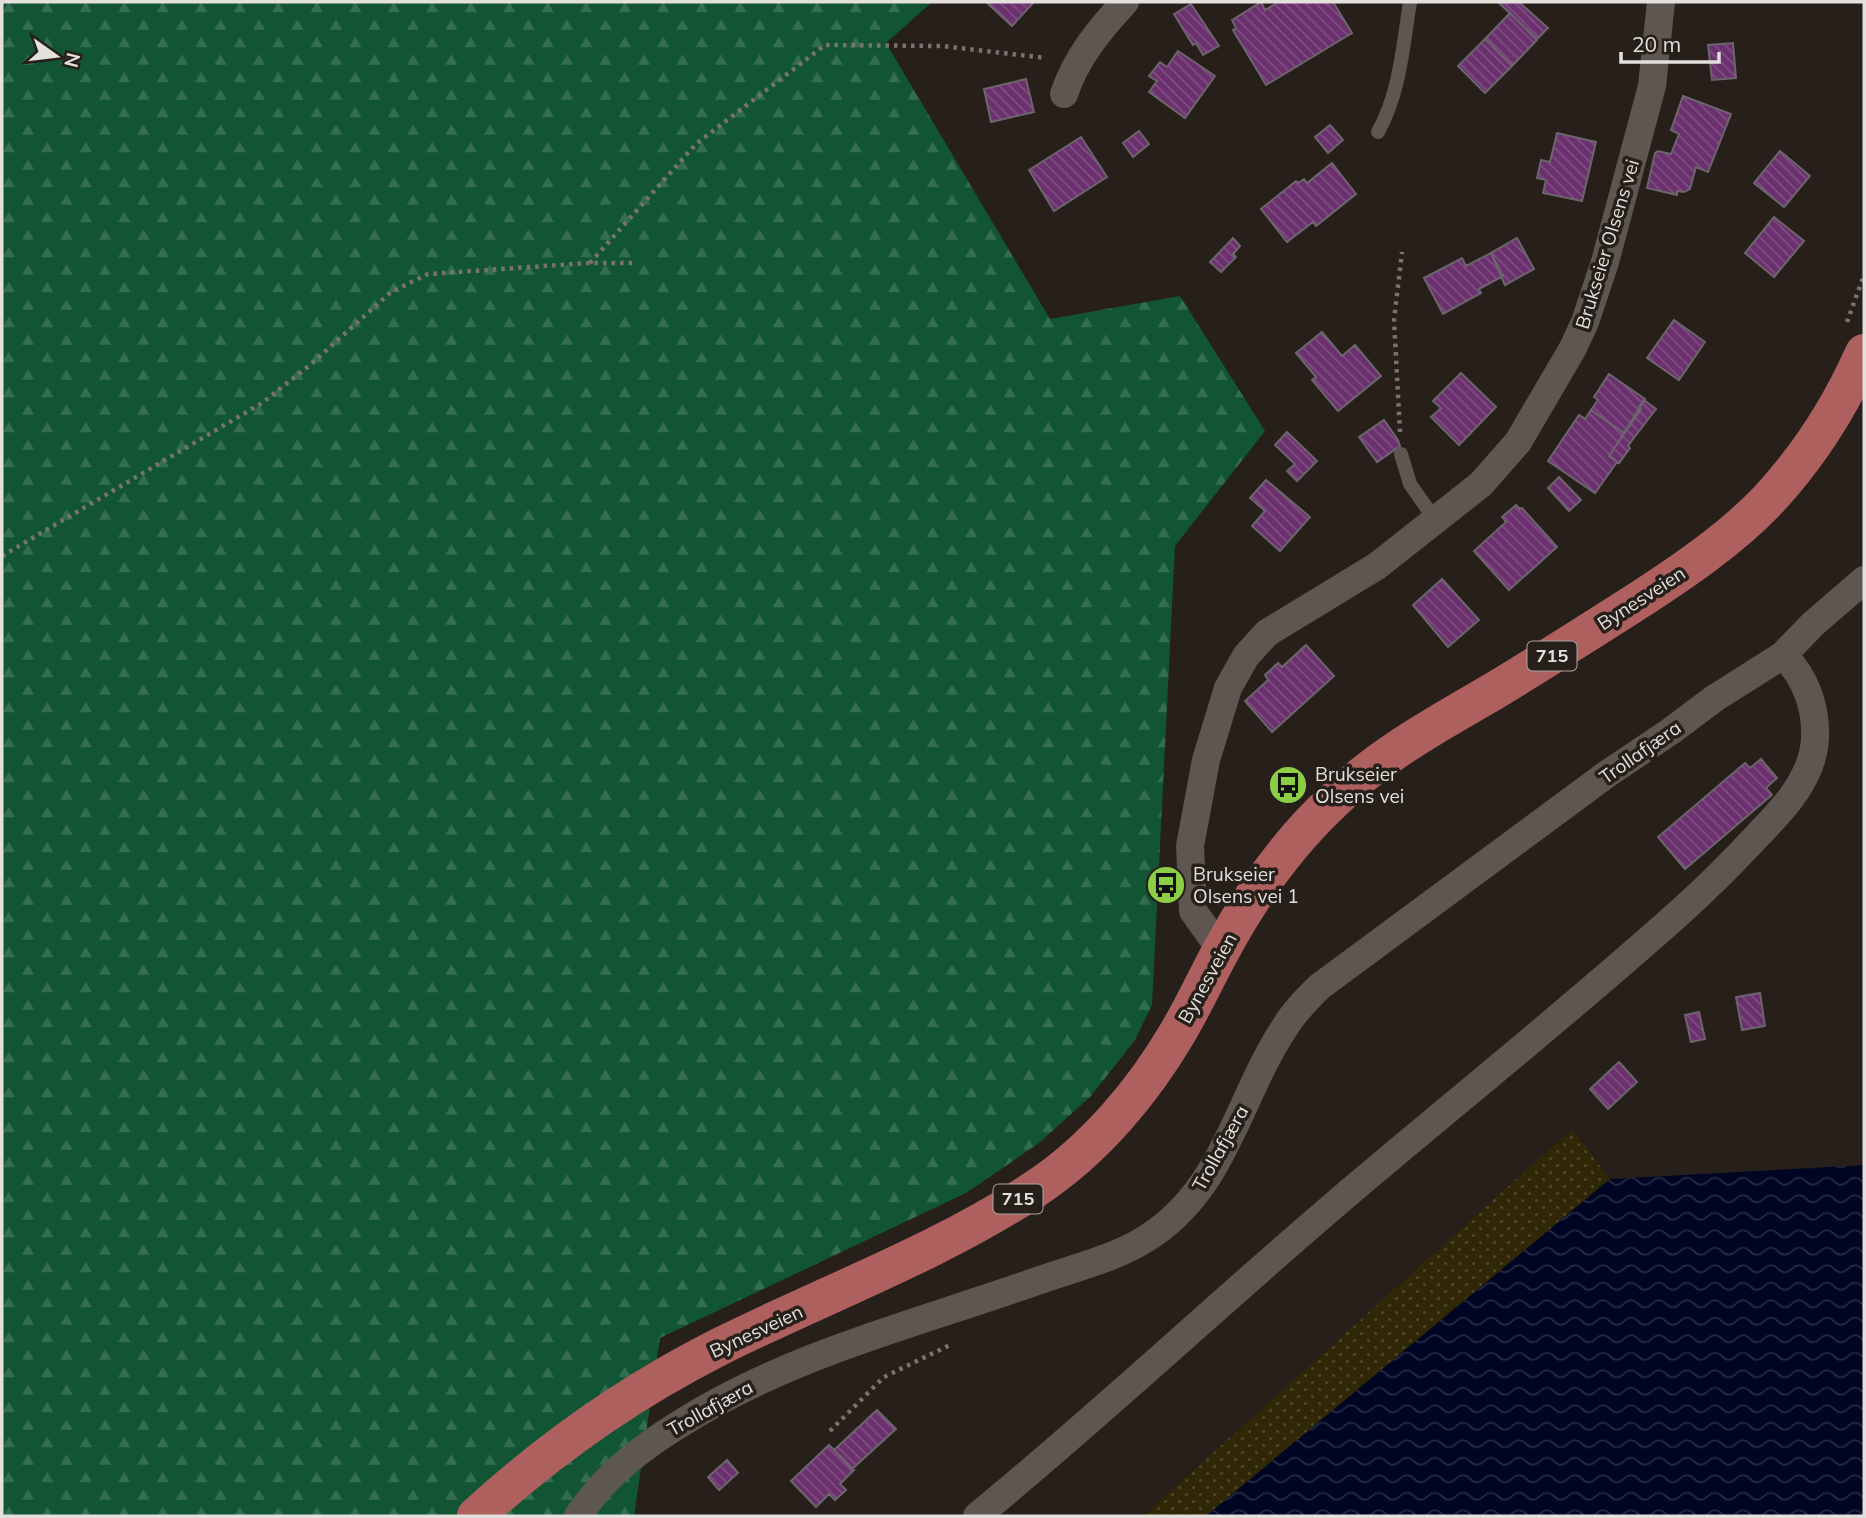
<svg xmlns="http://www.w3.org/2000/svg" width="1866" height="1518" font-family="Mulish,sans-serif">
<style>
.forest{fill:url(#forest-firs)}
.sand{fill:url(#sand-dots)}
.water{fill:url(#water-waves)}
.building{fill:url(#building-back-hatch);stroke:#6c656c;stroke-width:2}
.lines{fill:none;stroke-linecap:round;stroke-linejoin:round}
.path{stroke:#79736f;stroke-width:4.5;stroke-dasharray:3.5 5;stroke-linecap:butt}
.service{stroke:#5e5650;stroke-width:14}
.minor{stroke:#5e5650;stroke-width:28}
.primary{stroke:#ad605e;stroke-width:38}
.labels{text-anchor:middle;stroke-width:7;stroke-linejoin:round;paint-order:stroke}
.shield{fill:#261f1a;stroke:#aba6a2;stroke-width:2}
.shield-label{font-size:18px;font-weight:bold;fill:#e4e0dc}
.street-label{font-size:19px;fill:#e4e0dc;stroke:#261f1a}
.poi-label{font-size:19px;fill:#e4e0dc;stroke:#261f1a;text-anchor:start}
</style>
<defs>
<pattern id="forest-firs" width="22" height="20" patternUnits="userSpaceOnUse" patternTransform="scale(1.75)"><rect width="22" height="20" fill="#115535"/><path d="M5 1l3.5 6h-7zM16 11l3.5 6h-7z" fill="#346d52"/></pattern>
<pattern id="sand-dots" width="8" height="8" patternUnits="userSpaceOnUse" patternTransform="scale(1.75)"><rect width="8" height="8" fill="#2f2706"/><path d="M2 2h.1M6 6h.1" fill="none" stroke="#4d462a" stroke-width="1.8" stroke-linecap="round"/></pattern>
<pattern id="water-waves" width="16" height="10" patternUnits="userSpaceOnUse" patternTransform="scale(1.75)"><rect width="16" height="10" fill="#000524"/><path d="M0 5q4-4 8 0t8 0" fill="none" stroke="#252943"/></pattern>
<pattern id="building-back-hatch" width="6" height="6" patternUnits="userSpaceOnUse" patternTransform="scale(1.75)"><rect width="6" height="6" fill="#6b306e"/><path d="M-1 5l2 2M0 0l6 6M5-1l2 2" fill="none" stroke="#804e82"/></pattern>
</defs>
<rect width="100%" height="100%" fill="#261f1a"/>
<path class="forest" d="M 2,2 L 932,2 L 886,43 L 1050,319 L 1180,296 L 1265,431 L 1175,546 L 1152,1005 L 1135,1040 L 1091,1096 L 1039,1143 L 966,1193 L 660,1338 L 634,1516 L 2,1516 Z"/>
<path class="sand" d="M 1572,1129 L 1610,1179 L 1206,1516 L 1143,1516 Z"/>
<path class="water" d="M 1864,1165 L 1864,1516 L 1206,1516 L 1610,1179 Z"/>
<path class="building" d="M 986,2 L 1034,2 L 1012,26 Z
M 1261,2 L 1265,10 L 1279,2 L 1333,2 L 1352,33 L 1266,85 L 1233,30 L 1236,28 L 1232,20 Z
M 1498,2 L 1519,2 L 1548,28 L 1537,39 Z
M 1191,4 L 1219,46 L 1203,55 L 1196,43 L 1193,45 L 1174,14 Z
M 1510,13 L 1537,40 L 1512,66 L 1485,39 Z
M 1485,39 L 1512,66 L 1485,93 L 1458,66 Z
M 1733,43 L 1736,78 L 1712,80 L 1708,45 Z
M 1178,51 L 1215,76 L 1185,118 L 1149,92 L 1157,81 L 1149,76 L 1160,62 L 1167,67 Z
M 1026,79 L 1034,112 L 991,122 L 984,89 Z
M 1683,96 L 1731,114 L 1708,172 L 1696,167 L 1690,189 L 1684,192 L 1677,191 L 1677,195 L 1647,188 L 1655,153 L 1658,151 L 1671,154 L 1679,134 L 1671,130 Z
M 1330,125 L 1343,140 L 1328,153 L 1315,137 Z
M 1139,131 L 1149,144 L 1133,157 L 1123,143 Z
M 1557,133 L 1596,142 L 1582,201 L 1543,193 L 1546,180 L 1537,178 L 1541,160 L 1550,162 Z
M 1081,137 L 1107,177 L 1054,211 L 1029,170 Z
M 1780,151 L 1810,176 L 1784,207 L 1754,183 Z
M 1332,163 L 1356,194 L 1316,226 L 1313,222 L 1287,242 L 1261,209 L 1296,181 L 1298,183 L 1304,179 L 1307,183 Z
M 1774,217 L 1804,241 L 1774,277 L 1745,253 Z
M 1233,238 L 1240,246 L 1233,254 L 1236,257 L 1221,272 L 1210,262 Z
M 1517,238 L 1534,269 L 1505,285 L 1491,253 Z
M 1491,253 L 1503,276 L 1479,289 L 1481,293 L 1443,314 L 1424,278 L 1462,258 L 1466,266 Z
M 1674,320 L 1705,342 L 1679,380 L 1647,358 Z
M 1322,332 L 1342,356 L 1355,345 L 1381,376 L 1338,411 L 1312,380 L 1316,377 L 1296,353 Z
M 1461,373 L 1496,407 L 1459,445 L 1431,417 L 1441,408 L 1433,401 Z
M 1609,374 L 1645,399 L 1624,433 L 1591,410 L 1598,400 L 1594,397 Z
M 1644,400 L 1656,409 L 1633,439 L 1628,446 L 1630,448 L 1619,463 L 1609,456 L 1641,409 L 1639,407 Z
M 1591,410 L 1624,433 L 1609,456 L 1617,462 L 1595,493 L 1548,461 L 1579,415 L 1585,419 Z
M 1384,420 L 1398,440 L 1400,446 L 1377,462 L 1359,437 Z
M 1287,432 L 1317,461 L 1297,481 L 1287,471 L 1295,464 L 1275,445 Z
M 1559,477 L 1581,500 L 1569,511 L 1548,488 Z
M 1266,480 L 1310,517 L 1280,551 L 1252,526 L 1265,511 L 1250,498 Z
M 1516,505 L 1520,509 L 1522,508 L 1557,547 L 1509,590 L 1474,551 L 1506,522 L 1502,517 Z
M 1442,579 L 1479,620 L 1448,647 L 1413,605 Z
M 1306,645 L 1334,676 L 1272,732 L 1245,701 L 1268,680 L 1265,675 L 1278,663 L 1282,667 Z
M 1761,759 L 1777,778 L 1766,788 L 1772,795 L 1685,869 L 1658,837 L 1745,763 L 1750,768 Z
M 1760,993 L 1765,1026 L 1742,1030 L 1736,997 Z
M 1699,1012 L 1705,1039 L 1691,1042 L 1685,1015 Z
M 1619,1062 L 1637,1082 L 1608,1109 L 1590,1089 Z
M 877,1410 L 896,1429 L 852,1469 L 834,1450 Z
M 829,1445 L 854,1470 L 840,1484 L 846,1490 L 835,1500 L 829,1494 L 816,1507 L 791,1481 Z
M 727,1460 L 738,1473 L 719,1490 L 708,1477 Z"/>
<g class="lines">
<path class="path" d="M 590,263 L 696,144 L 825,45 L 942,46 L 1046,58
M 1847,322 L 1864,275
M 1400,432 L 1394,320 L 1402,252
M 2,556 L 262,403 L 310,365 L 391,292 L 428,274 L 589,263 L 632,263
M 830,1431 L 884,1377 L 952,1344"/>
<path class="service" d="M 1378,132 C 1400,93 1403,45 1410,2
M 1401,454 L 1410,484 L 1436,521"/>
<path class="minor" d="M 1064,94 C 1076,58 1099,30 1125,2
M 1225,944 L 1211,936 L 1193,911 L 1190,846 L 1206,760 L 1228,688 L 1246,656 L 1267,633 L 1377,566 L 1481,484 L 1518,442 L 1573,348 L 1585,322 L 1605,262 L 1652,86 L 1661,2
M 578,1516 C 605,1475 642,1447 683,1422 C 793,1353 919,1323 1040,1280 C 1077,1267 1121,1257 1153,1234 C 1226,1184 1239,1096 1285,1027 C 1294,1012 1307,999 1319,987 L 1607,774 L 1671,731 L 1715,698 L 1783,655 L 1813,624 L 1864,580
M 977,1516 C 1114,1404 1242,1281 1378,1168 C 1479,1083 1581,1001 1679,913 C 1707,888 1733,862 1759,834 C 1776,816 1794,798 1805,775 C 1825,736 1814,685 1783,655"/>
<path class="primary" d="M 476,1516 C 549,1449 630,1392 719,1347 C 825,1294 936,1254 1035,1189 C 1094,1150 1143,1092 1178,1032 C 1194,1005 1207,976 1222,949 C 1251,895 1288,843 1333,801 C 1380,755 1437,724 1494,691 C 1542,662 1589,632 1636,602 C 1681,573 1731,539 1768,500 C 1809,456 1840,407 1864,353"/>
</g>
<defs>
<g id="bus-disc" transform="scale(2.0125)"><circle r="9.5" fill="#8cce46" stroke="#261f1a"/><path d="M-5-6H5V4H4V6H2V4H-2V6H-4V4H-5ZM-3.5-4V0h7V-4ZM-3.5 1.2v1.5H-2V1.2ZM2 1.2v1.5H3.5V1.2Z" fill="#111"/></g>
</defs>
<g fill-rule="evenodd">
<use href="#bus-disc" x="1288" y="785"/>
<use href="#bus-disc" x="1166" y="885"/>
</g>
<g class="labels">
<g class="shield">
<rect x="1527.5" y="641.5" width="49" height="29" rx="5"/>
<rect x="993.5" y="1184.5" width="49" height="29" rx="5"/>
</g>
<g class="shield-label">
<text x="1552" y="662">715</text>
<text x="1018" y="1205">715</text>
</g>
<g class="street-label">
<text transform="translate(1607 244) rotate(-73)" y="7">Brukseier Olsens vei</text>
<text transform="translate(1641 598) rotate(-33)" y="7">Bynesveien</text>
<text transform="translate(1640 752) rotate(-35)" y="7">Trollafjæra</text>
<text transform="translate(1207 978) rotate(-61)" y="7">Bynesveien</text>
<text transform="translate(1220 1148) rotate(-61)" y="7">Trollafjæra</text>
<text transform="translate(756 1331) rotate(-25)" y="7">Bynesveien</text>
<text transform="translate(710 1408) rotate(-29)" y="7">Trollafjæra</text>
</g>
<g class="poi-label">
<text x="1315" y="781">Brukseier<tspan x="1315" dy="22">Olsens vei</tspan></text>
<text x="1193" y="881">Brukseier<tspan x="1193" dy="22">Olsens vei 1</tspan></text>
</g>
</g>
<rect width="1866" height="1518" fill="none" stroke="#e4e0dc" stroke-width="7"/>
<g transform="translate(56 56) rotate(104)" stroke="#261f1a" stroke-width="5" paint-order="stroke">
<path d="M0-5L12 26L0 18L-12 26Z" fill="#e4e0dc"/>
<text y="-10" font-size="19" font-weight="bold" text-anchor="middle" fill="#e4e0dc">N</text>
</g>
<path d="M1621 52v10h98v-10" fill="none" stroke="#e4e0dc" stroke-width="3.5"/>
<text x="1632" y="52" font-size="21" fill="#e4e0dc" stroke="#261f1a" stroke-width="5" paint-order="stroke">20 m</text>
</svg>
